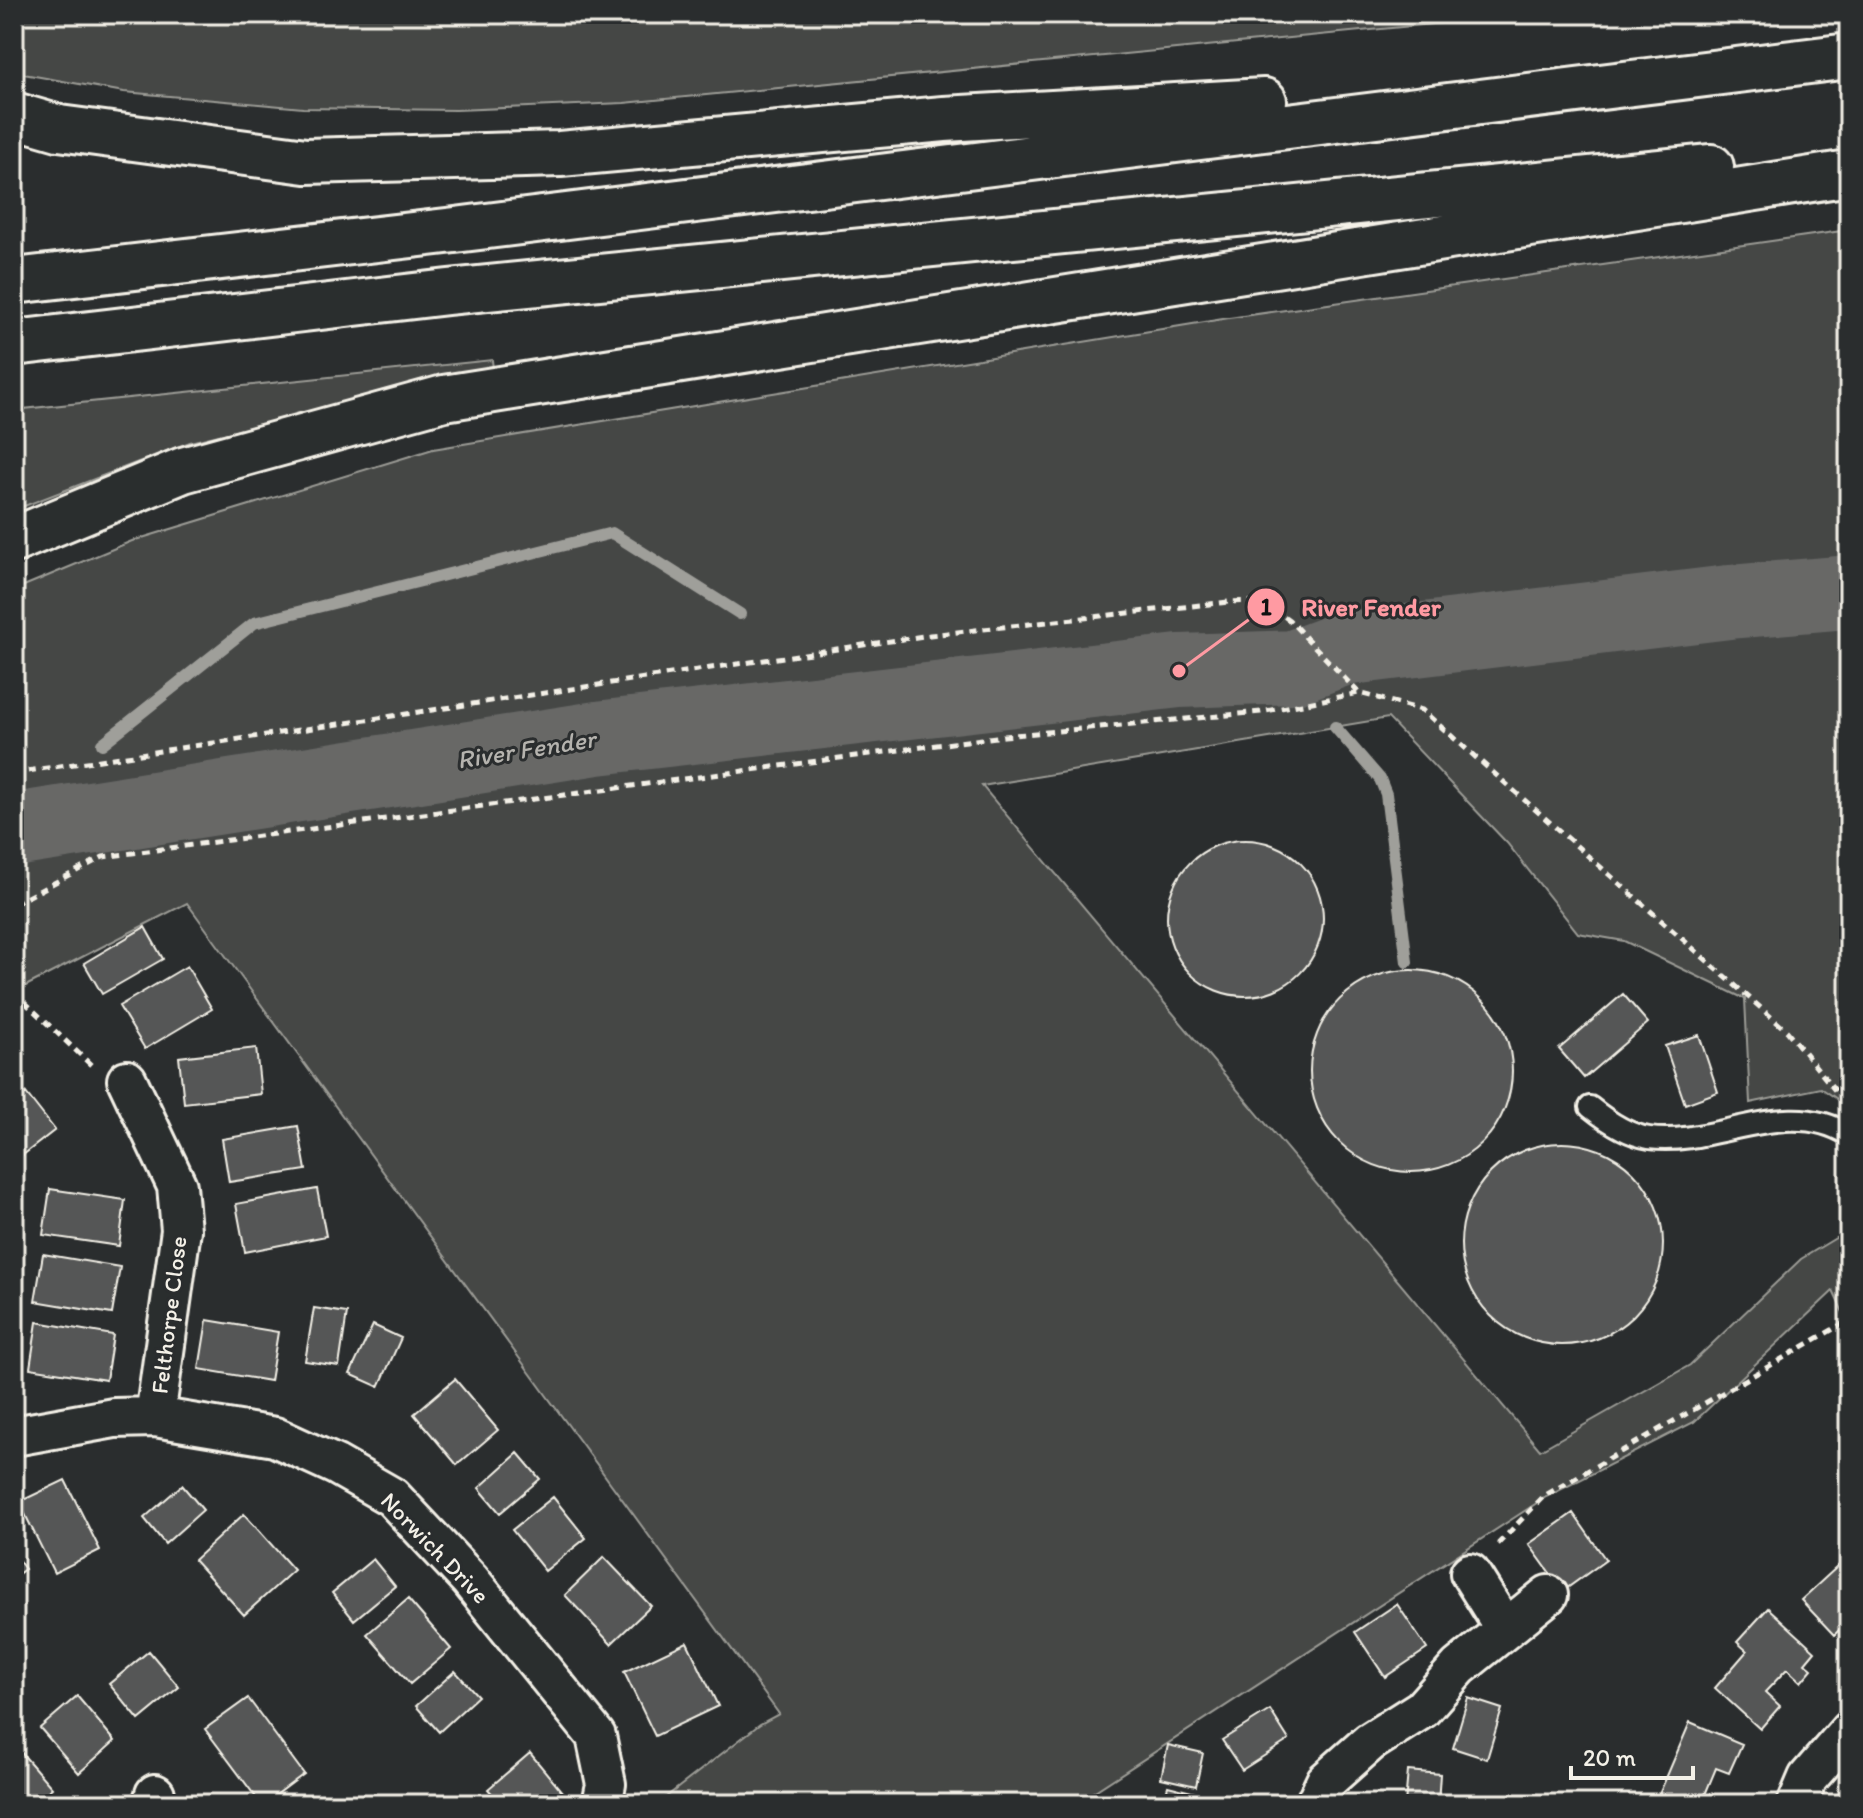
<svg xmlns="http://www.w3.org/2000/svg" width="1863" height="1818" font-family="Itim,sans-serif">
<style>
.green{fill:#444645;stroke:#9c9c96;stroke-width:2}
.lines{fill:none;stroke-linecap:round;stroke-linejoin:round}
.stream{stroke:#9f9f9a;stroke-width:12}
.river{stroke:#676866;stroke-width:74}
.building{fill:#555756;stroke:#f4f1e8;stroke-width:2}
.lane-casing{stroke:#f4f1e8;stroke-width:26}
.street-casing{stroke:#f4f1e8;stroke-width:44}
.highway-casing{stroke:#f4f1e8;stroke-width:50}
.path{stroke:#f4f1e8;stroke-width:5;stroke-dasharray:8 6;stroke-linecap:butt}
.lane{stroke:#2a2d2e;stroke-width:20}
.street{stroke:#2a2d2e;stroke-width:38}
.highway{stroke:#2a2d2e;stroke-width:44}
.labels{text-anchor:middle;stroke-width:6;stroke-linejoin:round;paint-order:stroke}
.street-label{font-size:24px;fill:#f4f1e8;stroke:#2a2d2e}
.water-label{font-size:26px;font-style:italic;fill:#b5b3ae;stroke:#2a2d2e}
.leader{fill:none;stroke:#ff9aa2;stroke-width:3}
.callout-dot{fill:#ff9aa2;stroke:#2a2d2e;stroke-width:3}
.mark-label{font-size:24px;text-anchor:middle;font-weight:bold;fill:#111}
.callout-label{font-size:26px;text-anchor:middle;font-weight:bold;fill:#ff9aa2;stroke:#2a2d2e;stroke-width:6;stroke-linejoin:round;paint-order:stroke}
</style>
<rect width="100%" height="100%" fill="#2a2d2e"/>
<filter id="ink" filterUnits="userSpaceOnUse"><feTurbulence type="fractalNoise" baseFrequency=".0125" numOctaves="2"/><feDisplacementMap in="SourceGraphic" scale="16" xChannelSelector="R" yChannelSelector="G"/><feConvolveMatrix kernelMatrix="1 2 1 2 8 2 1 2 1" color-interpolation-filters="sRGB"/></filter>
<g filter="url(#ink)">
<path class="green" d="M 14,14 L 1535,14 L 624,103 L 456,110 L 303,108 L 124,92 L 18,73 L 14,72 Z
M 1849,230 L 1849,1107 L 1821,1088 L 1750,1103 L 1745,999 L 1624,941 L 1578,933 L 1507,843 L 1388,718 L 982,786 L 1540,1450 L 1690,1365 L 1801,1259 L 1849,1230 L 1849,1325 L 1833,1291 L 1694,1422 L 1546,1497 L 1075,1804 L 657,1804 L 760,1724 L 779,1714 L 187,903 L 14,992 L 14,590 L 132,541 L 433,449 L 1229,318 Z
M 492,360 L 493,369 L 190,442 L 14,510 L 14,410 Z"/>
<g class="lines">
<path class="stream" d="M 1294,667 L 1308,694
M 1335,727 L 1380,779 L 1386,794 L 1407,962
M 102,744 L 254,623 L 612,533 L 740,614"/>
<path class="river" d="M 14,830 L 597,738 L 1179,671 L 1294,667 L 1342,649 L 1729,602 L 1849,592"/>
</g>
<path class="building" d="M1167 918a78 78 0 1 1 156 0a78 78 0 1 1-156 0Z
M 145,927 L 163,959 L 102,994 L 84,963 Z
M 187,966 L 212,1009 L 145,1049 L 119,1006 Z
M1310 1071a101 101 0 1 1 202 0a101 101 0 1 1-202 0Z
M 1623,994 L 1648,1023 L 1584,1078 L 1559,1049 Z
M 1699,1035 L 1718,1092 L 1685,1104 L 1665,1046 Z
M 256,1048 L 261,1094 L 184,1103 L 179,1057 Z
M 26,1093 L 55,1130 L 14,1162 L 14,1102 Z
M 298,1126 L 306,1170 L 229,1182 L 222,1139 Z
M1461 1244a101 101 0 1 1 202 0a101 101 0 1 1-202 0Z
M 50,1189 L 125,1200 L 119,1246 L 43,1235 Z
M 317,1189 L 326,1236 L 245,1252 L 236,1204 Z
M 43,1254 L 120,1267 L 112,1314 L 35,1301 Z
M 314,1308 L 347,1313 L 339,1366 L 305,1361 Z
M 207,1320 L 278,1332 L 270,1381 L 199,1369 Z
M 37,1322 L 113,1335 L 106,1380 L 30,1368 Z
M 373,1325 L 401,1338 L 379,1387 L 350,1374 Z
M 455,1379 L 498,1430 L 457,1465 L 414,1414 Z
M 518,1453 L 540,1479 L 500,1513 L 479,1488 Z
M 65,1480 L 100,1550 L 54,1573 L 19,1502 Z
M 182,1485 L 203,1510 L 165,1544 L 144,1518 Z
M 553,1497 L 586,1538 L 545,1571 L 512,1530 Z
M 1573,1513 L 1606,1560 L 1563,1591 L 1529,1544 Z
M 244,1514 L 294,1570 L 244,1615 L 194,1560 Z
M 14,1554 L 25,1569 L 14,1577 Z
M 1849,1556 L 1849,1621 L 1834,1635 L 1801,1600 Z
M 604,1557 L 651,1606 L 611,1644 L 565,1595 Z
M 373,1559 L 395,1586 L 354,1620 L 332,1593 Z
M 408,1599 L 451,1649 L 410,1684 L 367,1634 Z
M 1397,1604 L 1427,1649 L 1385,1677 L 1355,1632 Z
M 1768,1608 L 1815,1651 L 1805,1663 L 1812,1669 L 1801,1682 L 1787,1669 L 1765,1692 L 1780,1706 L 1760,1729 L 1715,1688 L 1747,1651 L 1737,1642 Z
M 687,1642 L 718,1706 L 655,1736 L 624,1672 Z
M 149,1651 L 179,1687 L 139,1720 L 109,1684 Z
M 455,1671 L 478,1696 L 439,1732 L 416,1706 Z
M 77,1696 L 115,1741 L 79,1773 L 40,1728 Z
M 248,1698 L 304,1774 L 264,1804 L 261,1804 L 205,1729 Z
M 1468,1698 L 1502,1709 L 1487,1759 L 1453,1748 Z
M 1270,1710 L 1289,1740 L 1242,1770 L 1222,1740 Z
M 1690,1722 L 1742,1744 L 1729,1773 L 1716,1768 L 1704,1797 L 1712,1800 L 1711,1804 L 1655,1804 Z
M 1168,1745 L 1203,1753 L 1196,1786 L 1161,1778 Z
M 19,1750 L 52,1788 L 33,1804 L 14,1804 L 14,1754 Z
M 530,1753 L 563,1793 L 550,1804 L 501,1804 L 488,1789 Z
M 1408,1771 L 1440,1774 L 1438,1804 L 1405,1804 Z
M 1168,1786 L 1215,1798 L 1213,1804 L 1163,1804 Z"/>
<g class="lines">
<g class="lane-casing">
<path id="lane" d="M 1590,1107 C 1606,1120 1628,1135 1649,1138 C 1715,1147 1787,1095 1849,1135"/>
</g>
<g class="street-casing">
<path id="street" d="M 127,1080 L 177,1186 L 181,1230 L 155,1417
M 14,1436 L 114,1418 L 155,1417 L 275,1437 L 336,1465 L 392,1497 L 470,1580 L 596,1736 L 606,1784 L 602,1804
M 1470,1573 L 1505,1629
M 152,1804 L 155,1794
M 1315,1804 L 1326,1781 L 1370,1742 L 1422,1709 L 1459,1667 L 1548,1595
M 1797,1804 L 1808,1778 L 1849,1731"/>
</g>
<g class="highway-casing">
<path id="highway" d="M 14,115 L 59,128 L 306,161 L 560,154 L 944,119 L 1264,101
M 14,281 L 455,230 L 1849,56
M 14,343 L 448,292 L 1711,167
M 14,540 L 183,470 L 444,398 L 1849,173"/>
</g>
<path class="path" d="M 14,773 L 930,635 L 1228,602 L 1264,601 L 1289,620 L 1358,692
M 14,904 L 103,857 L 1004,736 L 1261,712 L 1359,693 L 1422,710 L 1787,1031 L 1838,1094
M 14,992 L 91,1065
M 1498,1544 L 1544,1496 L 1849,1320"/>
<use href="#lane" class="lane"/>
<use href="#street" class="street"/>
<use href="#highway" class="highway"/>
</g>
</g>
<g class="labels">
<g class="street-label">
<text transform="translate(169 1315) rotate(-83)" y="8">Felthorpe Close</text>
<text transform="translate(435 1548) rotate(46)" y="8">Norwich Drive</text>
</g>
<g class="water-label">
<text transform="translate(526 749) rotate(-9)" y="9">River Fender</text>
</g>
</g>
<path class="leader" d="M1179 671L1266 607"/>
<g class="callout-dot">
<circle cx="1179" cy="671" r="8"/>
<circle cx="1266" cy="607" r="20"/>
</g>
<g class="mark-label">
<text x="1266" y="615">1</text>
</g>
<g class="callout-label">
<text x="1371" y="616">River Fender</text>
</g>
<rect width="1863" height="1818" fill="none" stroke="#2a2d2e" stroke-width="48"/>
<rect x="24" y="24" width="1815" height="1770" fill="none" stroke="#f4f1e8" stroke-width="3" filter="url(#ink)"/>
<path d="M1571 1766v12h122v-12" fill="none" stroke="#f4f1e8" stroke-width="4"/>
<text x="1583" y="1766" font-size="24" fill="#f4f1e8" stroke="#2a2d2e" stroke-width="6" paint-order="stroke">20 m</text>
</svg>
